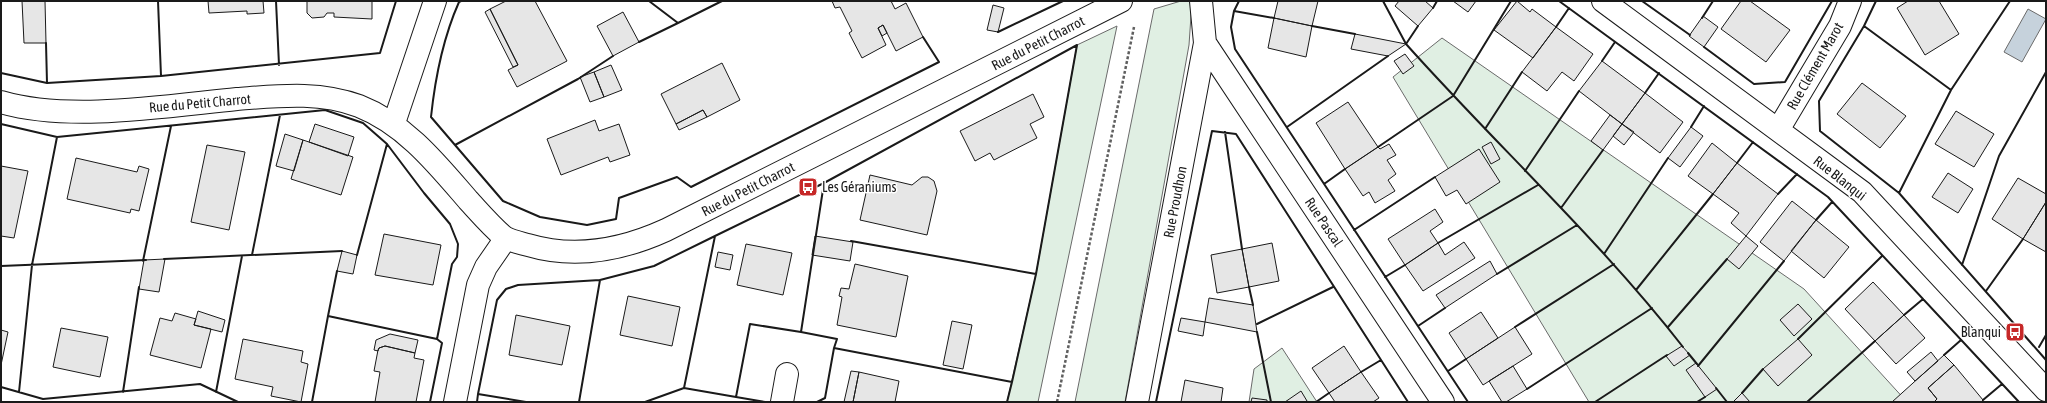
<svg xmlns="http://www.w3.org/2000/svg" width="2047" height="403" font-family="'Asap Condensed',sans-serif">
<style>
.green{fill:#e0efe3;stroke:#6a6a6a}
.water{fill:#c6d2dc;stroke:#6a6a6a}
.building{fill:#e6e6e6;stroke:#1a1a1a}
.lines{fill:none;stroke-linecap:round;stroke-linejoin:round}
.minor-casing{stroke:#1a1a1a;stroke-width:24}
.path{stroke:#5f5f5f;stroke-width:2.5;stroke-dasharray:3 2;stroke-linecap:butt}
.minor{stroke:#fff;stroke-width:22}
.wall{stroke:#1a1a1a;stroke-width:2}
.labels{text-anchor:middle;stroke-width:3;stroke-linejoin:round;paint-order:stroke}
.street-label{font-size:14px;fill:#1a1a1a;stroke:#fff}
.poi-label{font-size:14px;fill:#1a1a1a;stroke:#fff;text-anchor:start}
</style>
<rect width="100%" height="100%" fill="#fff"/>
<path class="green" d="M 1181,1 L 1192,1 L 1189,45 L 1125,402 L 1075,402 L 1154,9 Z
M 1117,26 L 1038,402 L 1007,402 L 1036,274 L 1077,45 Z
M 1442,38 L 1804,289 L 1907,402 L 1589,402 L 1393,77 Z
M 1282,348 L 1317,402 L 1249,402 L 1254,369 Z"/>
<path class="water" d="M 2028,9 L 2046,19 L 2022,62 L 2004,52 Z"/>
<path class="building" d="M 22,1 L 45,1 L 46,43 L 24,43 Z
M 208,1 L 263,1 L 264,13 L 247,14 L 247,11 L 209,13 Z
M 307,1 L 372,1 L 372,19 L 334,17 L 334,13 L 327,13 L 324,17 L 312,18 L 307,13 Z
M 506,1 L 535,1 L 567,61 L 517,87 L 508,70 L 518,65 L 490,9 Z
M 832,1 L 891,1 L 895,9 L 906,3 L 923,37 L 896,51 L 883,25 L 878,28 L 886,45 L 862,58 L 849,33 L 852,31 L 840,7 L 835,8 Z
M 1278,1 L 1318,1 L 1312,26 L 1274,18 Z
M 1399,1 L 1425,1 L 1433,8 L 1418,26 L 1395,6 Z
M 1453,1 L 1476,1 L 1468,12 Z
M 1517,1 L 1530,12 L 1532,9 L 1556,27 L 1533,58 L 1494,30 Z
M 1741,1 L 1750,1 L 1790,30 L 1766,62 L 1721,29 Z
M 1908,1 L 1939,1 L 1959,34 L 1925,55 L 1897,8 Z
M 993,5 L 1004,8 L 998,32 L 987,30 Z
M 490,9 L 518,65 L 513,67 L 485,12 Z
M 623,12 L 639,42 L 613,56 L 597,26 Z
M 1703,16 L 1718,27 L 1704,47 L 1689,36 Z
M 1274,18 L 1312,26 L 1306,57 L 1268,48 Z
M 883,25 L 887,33 L 882,36 L 878,28 Z
M 1556,27 L 1593,54 L 1574,81 L 1562,72 L 1547,91 L 1522,72 Z
M 1355,34 L 1406,44 L 1388,56 L 1351,49 Z
M 1405,54 L 1414,66 L 1403,74 L 1394,61 Z
M 1602,61 L 1645,93 L 1622,124 L 1579,91 Z
M 722,63 L 740,100 L 707,117 L 703,110 L 676,124 L 661,94 Z
M 611,65 L 622,90 L 604,97 L 594,72 Z
M 594,72 L 604,97 L 590,102 L 580,77 Z
M 1862,83 L 1906,116 L 1880,148 L 1837,114 Z
M 1645,93 L 1683,122 L 1660,153 L 1622,124 Z
M 1033,94 L 1044,117 L 1030,124 L 1037,138 L 994,160 L 990,153 L 975,161 L 960,131 Z
M 1348,102 L 1378,147 L 1345,169 L 1316,123 Z
M 703,110 L 707,117 L 679,130 L 676,124 Z
M 1956,111 L 1994,134 L 1974,167 L 1935,144 Z
M 1610,115 L 1622,124 L 1603,150 L 1591,141 Z
M 595,120 L 599,131 L 619,124 L 630,155 L 610,162 L 608,157 L 561,175 L 547,139 Z
M 315,124 L 354,137 L 348,156 L 309,142 Z
M 1622,124 L 1634,132 L 1624,145 L 1613,136 Z
M 1691,127 L 1703,136 L 1680,167 L 1668,158 Z
M 285,134 L 303,140 L 294,171 L 276,166 Z
M 303,140 L 353,157 L 341,195 L 291,179 Z
M 1491,142 L 1500,159 L 1491,164 L 1482,147 Z
M 1712,143 L 1737,163 L 1713,194 L 1688,176 Z
M 1389,144 L 1396,155 L 1387,160 L 1396,174 L 1388,180 L 1395,191 L 1375,203 L 1369,192 L 1363,196 L 1345,169 L 1378,147 L 1380,149 Z
M 207,145 L 245,152 L 229,230 L 191,222 Z
M 1479,149 L 1500,182 L 1466,204 L 1457,190 L 1446,196 L 1435,177 Z
M 76,158 L 137,172 L 139,166 L 149,169 L 139,211 L 131,209 L 130,213 L 67,199 Z
M 1737,163 L 1778,194 L 1746,236 L 1731,223 L 1739,213 L 1713,194 Z
M 1,166 L 28,171 L 14,238 L 1,236 Z
M 1948,173 L 1973,189 L 1958,213 L 1932,197 Z
M 870,175 L 912,185 L 922,177 L 928,177 L 934,181 L 937,191 L 927,235 L 860,220 Z
M 2018,178 L 2046,194 L 2046,202 L 2023,239 L 1992,219 Z
M 1792,201 L 1816,220 L 1784,261 L 1760,242 Z
M 2046,202 L 2046,252 L 2023,239 Z
M 1435,209 L 1443,222 L 1430,231 L 1438,243 L 1405,265 L 1388,239 Z
M 1816,220 L 1849,247 L 1824,278 L 1791,251 Z
M 384,234 L 441,245 L 433,285 L 375,275 Z
M 815,236 L 853,242 L 850,261 L 812,255 Z
M 1746,236 L 1758,246 L 1739,269 L 1727,259 Z
M 1464,242 L 1475,258 L 1423,291 L 1405,265 L 1438,243 L 1445,255 Z
M 1272,243 L 1279,281 L 1249,287 L 1242,249 Z
M 746,244 L 792,253 L 783,295 L 737,285 Z
M 1242,249 L 1249,287 L 1217,293 L 1211,255 Z
M 342,251 L 357,255 L 353,274 L 337,271 Z
M 718,252 L 733,255 L 730,270 L 715,267 Z
M 165,259 L 159,292 L 139,289 L 144,260 Z
M 1490,261 L 1497,274 L 1445,308 L 1436,295 Z
M 855,264 L 908,276 L 896,337 L 837,325 L 842,297 L 839,296 L 841,288 L 849,289 Z
M 1873,282 L 1904,315 L 1875,341 L 1845,309 Z
M 628,296 L 680,307 L 672,346 L 620,335 Z
M 1209,298 L 1253,305 L 1257,332 L 1205,322 Z
M 1798,304 L 1812,319 L 1794,336 L 1780,320 Z
M 198,311 L 225,320 L 222,332 L 194,325 Z
M 1481,312 L 1498,338 L 1466,359 L 1449,333 Z
M 175,313 L 196,319 L 194,325 L 211,329 L 201,368 L 150,355 L 160,318 L 172,321 Z
M 516,315 L 570,326 L 562,365 L 509,355 Z
M 1904,315 L 1925,338 L 1896,364 L 1875,341 Z
M 1181,318 L 1205,322 L 1203,336 L 1178,331 Z
M 952,321 L 972,325 L 963,369 L 943,365 Z
M 1515,327 L 1532,354 L 1483,385 L 1466,359 Z
M 61,328 L 108,337 L 100,377 L 53,367 Z
M 1,330 L 8,332 L 1,365 Z
M 390,334 L 418,340 L 415,353 L 385,346 L 379,348 L 378,351 L 374,350 L 376,340 Z
M 243,339 L 303,351 L 301,362 L 308,364 L 301,402 L 271,396 L 273,387 L 235,379 Z
M 1798,339 L 1812,355 L 1778,386 L 1763,369 Z
M 385,346 L 415,353 L 414,358 L 424,360 L 416,402 L 375,402 L 380,372 L 374,371 L 378,350 L 379,348 Z
M 1344,346 L 1361,372 L 1329,393 L 1312,368 Z
M 1682,346 L 1690,355 L 1674,366 L 1666,356 Z
M 1931,352 L 1938,361 L 1915,381 L 1907,372 Z
M 1944,355 L 1954,365 L 1928,388 L 1937,399 L 1934,402 L 1892,402 Z
M 1696,363 L 1717,389 L 1705,397 L 1686,370 Z
M 1954,365 L 1983,400 L 1981,402 L 1934,402 L 1937,399 L 1928,388 Z
M 1513,366 L 1527,389 L 1506,402 L 1502,402 L 1489,381 Z
M 851,371 L 859,372 L 853,402 L 844,402 Z
M 859,372 L 899,381 L 895,402 L 853,402 Z
M 1361,372 L 1379,398 L 1373,402 L 1335,402 L 1329,393 Z
M 1185,380 L 1223,388 L 1221,402 L 1181,402 Z
M 1301,391 L 1307,401 L 1305,402 L 1285,402 Z
M 1742,393 L 1750,402 L 1733,402 Z
M 1252,398 L 1267,400 L 1267,402 L 1251,402 Z"/>
<g class="lines">
<g class="minor-casing">
<path id="minor" d="M 1603,1 L 1862,192 L 2046,390
M 1205,43 L 1443,402
M 1,102 C 69,122 166,106 237,99 C 278,96 319,91 359,106 C 405,124 437,164 468,200 C 480,213 491,226 504,237 C 510,241 521,243 528,245 C 575,259 622,250 666,230 L 1121,1
M 394,123 L 435,1
M 1778,130 L 1840,26 L 1850,1
M 455,402 L 478,285 L 486,267 L 506,238
M 782,402 L 787,374
M 1137,402 L 1205,43 L 1201,1"/>
</g>
<path class="path" d="M 1057,402 L 1134,27"/>
<use href="#minor" class="minor"/>
<path class="wall" d="M 158,1 L 161,76 L 380,53 L 396,1
M 276,1 L 279,65
M 1383,1 L 1406,44 L 1418,26
M 1559,1 L 1828,197 L 2019,402
M 1642,1 L 1690,35
M 1876,1 L 1864,26 L 1951,90 L 2010,1
M 1433,8 L 1437,1
M 1234,11 L 1239,1
M 1274,18 L 1234,11 L 1231,27 L 1235,49 L 1468,402
M 1702,18 L 1713,1
M 678,23 L 722,1
M 1312,26 L 1355,34
M 1864,26 L 1819,101 L 1820,131 L 1899,193 L 1951,90
M 1556,27 L 1569,8
M 998,32 L 1063,1
M 639,42 L 678,23 L 649,1
M 46,43 L 47,83 L 161,76
M 1406,44 C 1497,146 1599,239 1683,347
M 1077,45 L 1036,274 L 1012,382 L 834,348 L 837,339 L 801,332 L 824,183 Z
M 1704,47 L 1754,84 L 1785,82 L 1832,1
M 613,56 L 578,79 L 455,145 L 503,201 L 540,217 L 587,225 L 616,219 L 619,198 L 677,177 L 691,187 L 939,62 L 923,37
M 1602,61 L 1615,42
M 1,73 L 47,83
M 1645,93 L 1659,73
M 1,124 L 57,137 L 325,110 L 363,123 L 387,144 L 424,193 L 450,224 L 458,244 L 457,257 L 452,264 L 437,339 L 442,343 L 430,402
M 1287,127 L 1388,56
M 1691,127 L 1704,106
M 1485,129 L 1522,72
M 1225,132 L 1242,249
M 455,145 L 431,117 C 435,79 443,38 459,2 L 461,1
M 1378,147 L 1453,96 L 1511,1
M 1737,163 L 1753,142
M 1525,171 L 1579,91
M 1324,184 L 1345,169
M 1899,193 L 2046,360
M 1778,194 L 1797,174
M 1561,208 L 1603,150
M 1816,220 L 1832,202
M 1354,230 L 1435,177
M 851,241 L 1036,274
M 1438,243 L 1538,185
M 1604,254 L 1668,158
M 252,255 L 280,115
M 357,255 L 387,144
M 164,259 L 342,251
M 143,261 L 171,126
M 1962,265 L 1999,156 L 2046,72
M 1,266 L 146,260
M 337,271 L 328,316 L 437,339
M 1497,274 L 1577,225
M 1385,277 L 1405,265
M 600,280 L 654,266 L 715,236
M 1249,287 L 1253,305
M 1636,290 L 1713,194
M 1986,291 L 2023,239
M 1904,315 L 1923,299
M 1257,324 L 1333,287
M 1418,326 L 1445,308
M 1515,327 L 1614,264
M 1668,327 L 1727,259
M 801,332 L 750,324 L 736,397 L 684,388 L 715,236 L 824,183
M 1257,332 L 1271,402
M 1798,339 L 1882,256
M 2039,347 L 2046,335
M 1688,353 L 1697,364
M 1944,355 L 1961,340
M 1698,366 L 1784,261
M 1448,371 L 1466,359
M 1361,372 L 1381,360
M 1,387 L 43,399 L 200,384 L 238,402
M 1716,388 L 1727,402
M 1527,389 L 1652,308
M 19,392 L 32,265 L 57,137
M 123,392 L 139,287
M 216,392 L 242,256
M 1742,393 L 1763,369
M 478,394 L 497,300 L 506,289 L 518,285 L 600,280 L 579,402
M 736,397 L 765,402
M 1983,400 L 2002,384
M 312,402 L 328,316
M 477,402 L 478,394 L 526,402
M 645,402 L 684,388
M 817,402 L 825,398 L 834,348
M 1007,402 L 1012,382
M 1156,402 L 1212,131 L 1236,134 L 1408,402
M 1316,402 L 1329,393
M 1595,402 L 1667,355
M 1697,402 L 1705,397
M 1807,402 L 1875,341"/>
</g>
<defs>
<g id="bus-square" transform="scale(1)"><rect x="-9" y="-9" width="18" height="18" rx="4" fill="#c62828" stroke="#fff"/><path d="M-5-6H5V4H4V6H2V4H-2V6H-4V4H-5ZM-3.5-4V0h7V-4ZM-3.5 1.2v1.5H-2V1.2ZM2 1.2v1.5H3.5V1.2Z" fill="#fff"/></g>
</defs>
<g fill-rule="evenodd">
<use href="#bus-square" x="808" y="187"/>
<use href="#bus-square" x="2015" y="332"/>
</g>
<g class="labels">
<g class="street-label">
<text transform="translate(1038 43) rotate(-27)" y="5">Rue du Petit Charrot</text>
<text transform="translate(1815 66) rotate(-60)" y="5">Rue Clément Marot</text>
<text transform="translate(200 103) rotate(-5)" y="5">Rue du Petit Charrot</text>
<text transform="translate(1840 178) rotate(38)" y="5">Rue Blanqui</text>
<text transform="translate(748 189) rotate(-27)" y="5">Rue du Petit Charrot</text>
<text transform="translate(1175 202) rotate(-79)" y="5">Rue Proudhon</text>
<text transform="translate(1324 222) rotate(56)" y="5">Rue Pascal</text>
</g>
<g class="poi-label">
<text x="822" y="192">Les Géraniums</text>
<text x="2001" y="337" text-anchor="end">Blanqui</text>
</g>
</g>
<rect width="2047" height="403" fill="none" stroke="#1a1a1a" stroke-width="4"/>
</svg>
